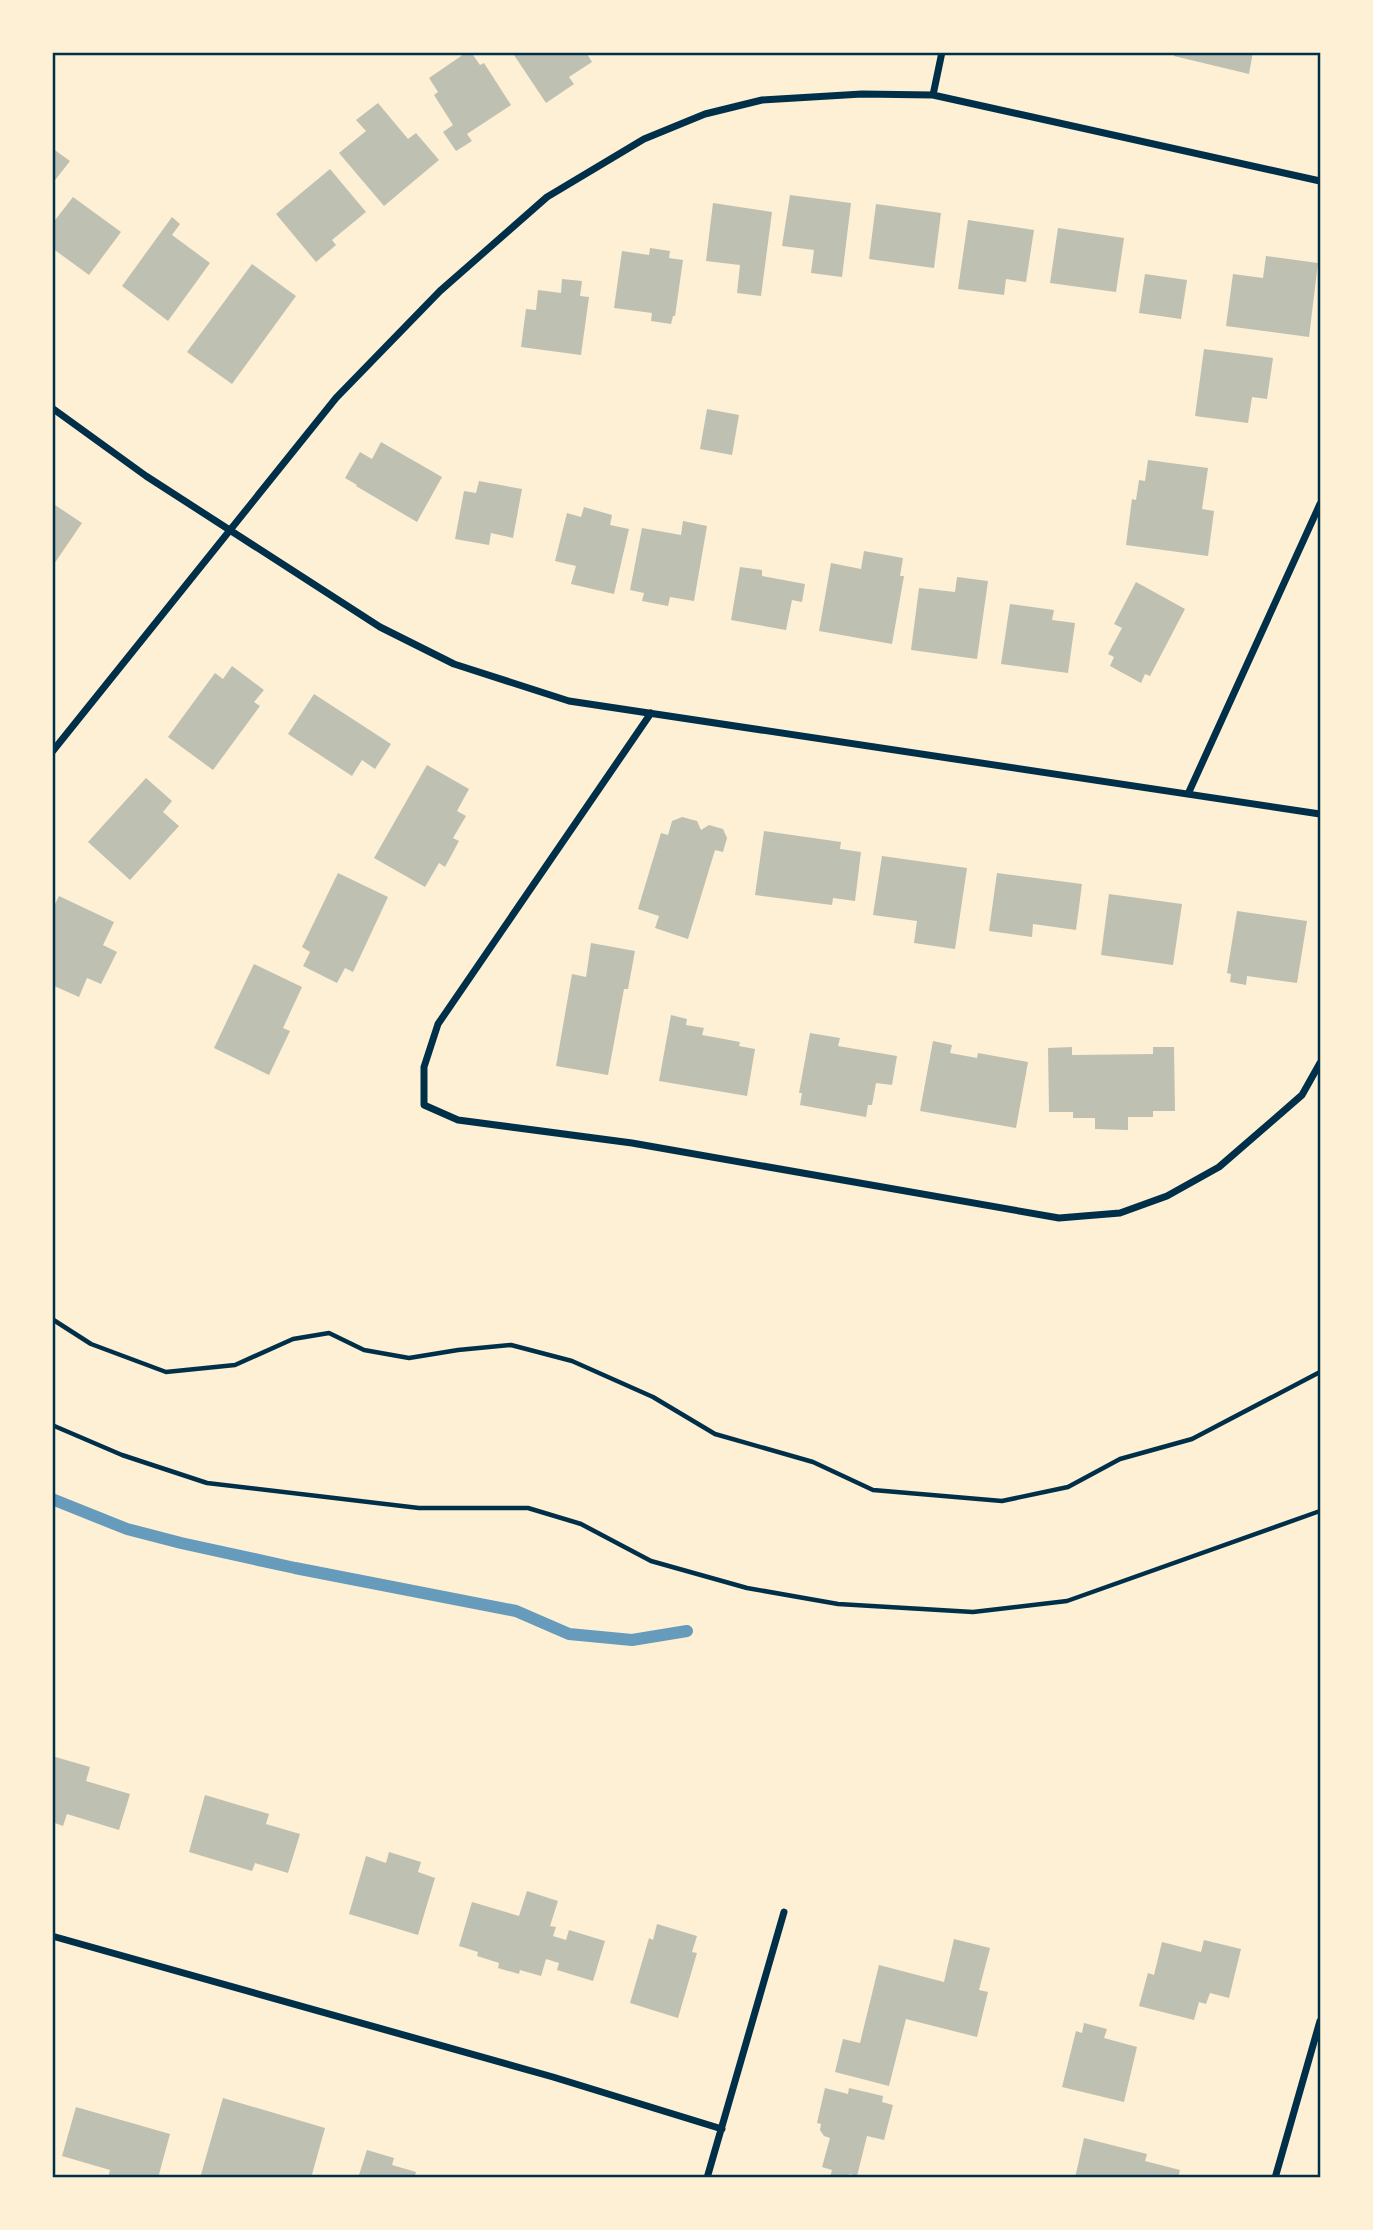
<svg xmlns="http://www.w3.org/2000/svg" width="1373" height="2230" font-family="Helvetica,sans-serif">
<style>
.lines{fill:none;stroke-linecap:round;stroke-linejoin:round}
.stream{stroke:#669bbc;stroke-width:12}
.building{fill:#bec0b2}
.path{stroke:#003049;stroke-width:4.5}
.minor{stroke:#003049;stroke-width:7}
.neatline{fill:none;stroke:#003049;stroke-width:2.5}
</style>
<rect width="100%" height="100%" fill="#fdf0d5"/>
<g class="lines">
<path class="stream" d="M 52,1499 L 127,1529 L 181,1543 L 295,1568 L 516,1611 L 569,1634 L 632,1640 L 687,1631"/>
</g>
<path class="building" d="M 467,52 L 471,52 L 480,65 L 484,63 L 511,105 L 467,134 L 472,141 L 456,151 L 443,132 L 453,125 L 434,95 L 438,92 L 429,78 Z
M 512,52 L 586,52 L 592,62 L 569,77 L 574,84 L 546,103 Z
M 1175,52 L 1253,52 L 1249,74 L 1174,56 Z
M 378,103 L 408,139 L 416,133 L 439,160 L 384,206 L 339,153 L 366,131 L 356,120 Z
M 52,148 L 70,161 L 52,184 Z
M 330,169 L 366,212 L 332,240 L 336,245 L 316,262 L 276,214 Z
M 790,195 L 851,203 L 842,277 L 811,273 L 814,250 L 782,246 Z
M 73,197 L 121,232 L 89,275 L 52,248 L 52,224 Z
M 713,203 L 772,212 L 761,296 L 737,293 L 740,265 L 706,261 Z
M 876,204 L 941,213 L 934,268 L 869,259 Z
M 172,217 L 180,224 L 172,235 L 210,263 L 168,321 L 122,286 Z
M 968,220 L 1034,230 L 1026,282 L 1006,279 L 1004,295 L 958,289 Z
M 1058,228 L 1124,238 L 1116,292 L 1050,283 Z
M 650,248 L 670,251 L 669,258 L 683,260 L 675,316 L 673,316 L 671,324 L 651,321 L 652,313 L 614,308 L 622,251 L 649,255 Z
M 1266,256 L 1318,263 L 1309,337 L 1226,326 L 1233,274 L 1263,278 Z
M 252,264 L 296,296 L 232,384 L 187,352 Z
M 1145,274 L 1187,280 L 1181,319 L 1139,313 Z
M 562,279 L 582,281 L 580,296 L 589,297 L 581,355 L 521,347 L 526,309 L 536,310 L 538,290 L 561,293 Z
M 1204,349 L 1273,358 L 1267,399 L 1252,397 L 1248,423 L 1195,416 Z
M 707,409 L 739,415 L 732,455 L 700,449 Z
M 381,442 L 442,477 L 417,522 L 356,486 L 357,485 L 345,478 L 360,452 L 372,459 Z
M 1148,460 L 1208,468 L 1202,509 L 1214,511 L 1208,556 L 1126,545 L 1132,499 L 1136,500 L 1139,480 L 1145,481 Z
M 479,481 L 522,489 L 513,538 L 491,533 L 489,545 L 455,539 L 464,491 L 476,493 Z
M 52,503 L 82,523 L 52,567 Z
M 584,507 L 612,515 L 610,525 L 629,529 L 614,594 L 571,584 L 576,566 L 555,561 L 567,513 L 581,517 Z
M 683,521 L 707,526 L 694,601 L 670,597 L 668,606 L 642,601 L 644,593 L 630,590 L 642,528 L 681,535 Z
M 864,551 L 903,558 L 900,576 L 904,576 L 892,644 L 819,631 L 831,563 L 861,569 Z
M 740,567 L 762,570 L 762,576 L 805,584 L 802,602 L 792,600 L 786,630 L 731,620 Z
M 957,577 L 988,581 L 977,659 L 911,650 L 919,588 L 955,592 Z
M 1136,582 L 1185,609 L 1150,676 L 1145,674 L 1141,683 L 1110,666 L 1114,657 L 1108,654 L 1122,628 L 1114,624 Z
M 1010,604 L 1054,610 L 1052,620 L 1075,623 L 1068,673 L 1001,664 Z
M 232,666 L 264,690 L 254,702 L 260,706 L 213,770 L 168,737 L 215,673 L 223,679 Z
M 314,694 L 391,744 L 375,769 L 362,760 L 352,776 L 288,734 Z
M 427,765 L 469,789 L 457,811 L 466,816 L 453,838 L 459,841 L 445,867 L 439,863 L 425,887 L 374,858 Z
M 146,778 L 172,801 L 163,812 L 179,826 L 130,880 L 88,842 Z
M 682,817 L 697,821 L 701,830 L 709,825 L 723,829 L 727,838 L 723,852 L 715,850 L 688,939 L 655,928 L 659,916 L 638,909 L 661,833 L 668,835 L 672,821 Z
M 764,831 L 841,842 L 840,849 L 861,852 L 855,901 L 833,898 L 832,905 L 755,895 Z
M 882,856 L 967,868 L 955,949 L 914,943 L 917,921 L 873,915 Z
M 338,873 L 388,897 L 353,972 L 345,968 L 337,983 L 303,966 L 310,952 L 302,947 Z
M 997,873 L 1082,884 L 1076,930 L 1033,924 L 1032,937 L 989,931 Z
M 1109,894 L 1182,904 L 1173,965 L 1101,955 Z
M 59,896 L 114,922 L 103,945 L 117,952 L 101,984 L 87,978 L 79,997 L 52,985 L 52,910 Z
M 1237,911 L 1307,921 L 1297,983 L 1247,976 L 1246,985 L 1230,982 L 1231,974 L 1227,973 Z
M 591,943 L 635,951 L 628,989 L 624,989 L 608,1075 L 556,1066 L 572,974 L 586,977 Z
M 254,964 L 302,987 L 283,1028 L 290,1031 L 269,1075 L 214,1048 Z
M 671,1015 L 687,1019 L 686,1025 L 704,1028 L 702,1035 L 740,1042 L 739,1046 L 755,1049 L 747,1096 L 659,1081 Z
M 810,1033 L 840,1038 L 838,1046 L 897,1056 L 892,1085 L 876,1083 L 872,1105 L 868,1105 L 866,1117 L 800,1105 L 802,1093 L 799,1093 Z
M 933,1041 L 952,1045 L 950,1053 L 977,1058 L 978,1053 L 1028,1062 L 1016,1128 L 920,1111 Z
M 1072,1047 L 1072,1055 L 1153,1054 L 1153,1047 L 1174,1047 L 1175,1111 L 1153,1111 L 1153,1117 L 1128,1117 L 1128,1130 L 1095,1129 L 1095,1118 L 1073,1118 L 1073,1112 L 1049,1112 L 1048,1048 Z
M 52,1756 L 90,1767 L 86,1781 L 130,1794 L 119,1830 L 67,1814 L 63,1826 L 52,1822 Z
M 205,1795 L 269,1814 L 266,1824 L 300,1834 L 288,1873 L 255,1863 L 252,1871 L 189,1852 Z
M 389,1852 L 421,1862 L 418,1872 L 435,1878 L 418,1935 L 349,1914 L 366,1856 L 386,1863 Z
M 527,1891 L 558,1901 L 550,1926 L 556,1927 L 553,1936 L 566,1940 L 569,1930 L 605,1941 L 593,1981 L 557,1970 L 559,1963 L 546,1959 L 541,1976 L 520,1970 L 519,1974 L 498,1968 L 499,1963 L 477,1956 L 478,1952 L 459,1946 L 472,1902 L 519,1916 Z
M 657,1924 L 697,1936 L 692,1952 L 697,1953 L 678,2018 L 630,2003 L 649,1938 L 653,1940 Z
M 954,1939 L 990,1948 L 979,1990 L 988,1992 L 977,2037 L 906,2019 L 889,2086 L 835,2072 L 843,2039 L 860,2043 L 879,1965 L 944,1982 Z
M 1204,1940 L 1241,1949 L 1229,1998 L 1210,1993 L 1206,2004 L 1199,2002 L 1194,2020 L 1139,2006 L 1148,1973 L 1154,1975 L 1162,1942 L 1201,1952 Z
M 1084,2023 L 1107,2029 L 1104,2038 L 1137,2047 L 1124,2102 L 1062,2087 L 1076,2031 L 1082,2033 Z
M 825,2088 L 848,2094 L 849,2088 L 883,2096 L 882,2102 L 893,2105 L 884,2140 L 867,2136 L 857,2176 L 849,2174 L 849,2178 L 833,2178 L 830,2177 L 832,2170 L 822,2167 L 830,2138 L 824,2136 L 820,2130 L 821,2124 L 817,2123 Z
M 223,2098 L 325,2128 L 311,2178 L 200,2178 Z
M 76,2107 L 170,2134 L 158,2178 L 108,2178 L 110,2170 L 62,2156 Z
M 1084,2138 L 1147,2154 L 1145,2161 L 1180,2170 L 1178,2178 L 1075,2178 Z
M 367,2150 L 394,2158 L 392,2165 L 416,2172 L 414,2178 L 358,2178 Z"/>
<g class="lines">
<path class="path" d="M 52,1319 L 91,1344 L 166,1372 L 235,1365 L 293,1339 L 329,1333 L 364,1350 L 409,1358 L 458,1350 L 511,1345 L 572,1361 L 653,1397 L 715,1434 L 813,1462 L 873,1490 L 1002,1501 L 1068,1487 L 1120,1459 L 1192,1439 L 1320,1372
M 52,1425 L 122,1455 L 207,1483 L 419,1508 L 528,1508 L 581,1524 L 651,1561 L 747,1588 L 838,1604 L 973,1612 L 1067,1601 L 1320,1511"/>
<path class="minor" d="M 933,95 L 942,52
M 52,408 L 146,476 L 380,627 L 454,664 L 569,701 L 1320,814
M 651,713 L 438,1024 L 424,1067 L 424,1105 L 458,1120 L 632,1143 L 1059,1218 L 1120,1213 L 1167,1196 L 1219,1167 L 1302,1095 L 1320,1063
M 52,752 L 336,398 L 440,291 L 547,197 L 644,139 L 705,114 L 762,100 L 862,94 L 933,95 L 1320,181
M 1188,794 L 1320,504
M 52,1936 L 553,2077 L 722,2129
M 707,2178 L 784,1912
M 1275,2178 L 1320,2021"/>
</g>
<rect width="1373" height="2230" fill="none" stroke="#fdf0d5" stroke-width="108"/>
<rect x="54" y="54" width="1265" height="2122" class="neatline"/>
</svg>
